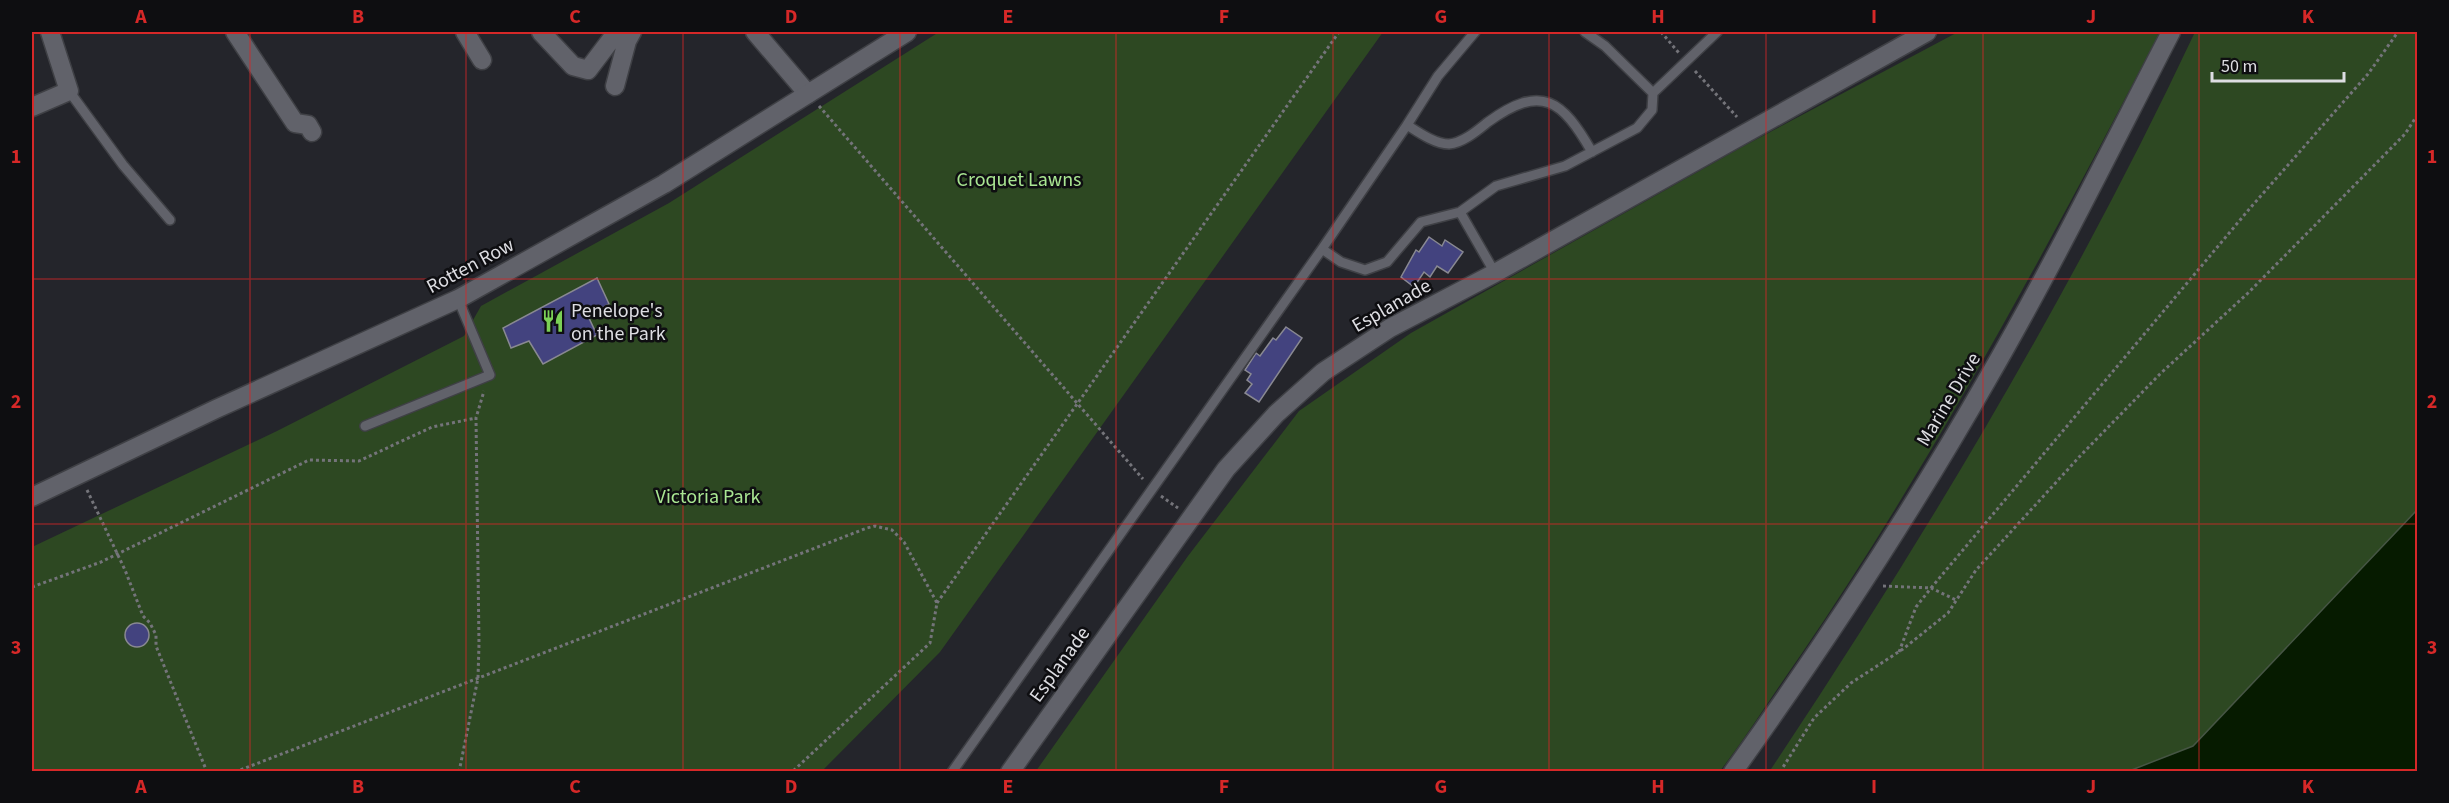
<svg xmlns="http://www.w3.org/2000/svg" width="2449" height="803" font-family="'Source Sans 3',sans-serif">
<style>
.green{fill:#2d4822}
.water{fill:#061b00;stroke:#465544;stroke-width:1.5}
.building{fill:#43437f;stroke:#898992;stroke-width:1.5}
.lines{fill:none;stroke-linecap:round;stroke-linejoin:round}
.lane-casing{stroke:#3f4045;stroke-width:12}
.street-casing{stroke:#3f4045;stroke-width:21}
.secondary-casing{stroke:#3f4045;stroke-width:21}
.path{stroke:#74747a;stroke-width:3;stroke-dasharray:3 3;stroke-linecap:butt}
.lane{stroke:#61626a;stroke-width:9}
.street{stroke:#61626a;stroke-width:18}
.secondary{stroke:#61626a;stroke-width:18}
.grid{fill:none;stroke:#d62828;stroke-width:1.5;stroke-opacity:0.55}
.labels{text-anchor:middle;stroke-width:5;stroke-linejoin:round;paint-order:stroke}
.park-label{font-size:20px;fill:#a9e692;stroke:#0e0e11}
.street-label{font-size:20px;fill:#dddde2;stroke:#0e0e11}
.poi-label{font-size:20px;fill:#dddde2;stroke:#0e0e11;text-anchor:start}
.neatline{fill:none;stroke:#d62828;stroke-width:2}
.grid-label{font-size:20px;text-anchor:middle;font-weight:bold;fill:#d62828}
</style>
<rect width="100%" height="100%" fill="#24252b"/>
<path class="green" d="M 939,32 L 1383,32 L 940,652 L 822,771 L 32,772 L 32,547 L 277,431 L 464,336 L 481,306 L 669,203 Z
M 1958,32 L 2160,32 C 2049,244 1936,457 1800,656 C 1773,694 1748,735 1720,771 L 1036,771 L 1188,556 L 1299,411 L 1411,333 L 1742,147 Z
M 2195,32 L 2417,32 L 2417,771 L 1769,772 C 1927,535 2074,289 2195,32 Z"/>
<path class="water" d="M 2417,510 L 2417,771 L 2129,771 L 2193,746 Z"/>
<path class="building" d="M 1429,237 L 1442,246 L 1445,240 L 1463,252 L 1448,273 L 1437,266 L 1430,277 L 1424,272 L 1414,287 L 1401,277 L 1416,250 L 1419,252 Z
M 597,278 L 609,304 L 588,316 L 597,335 L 543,364 L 529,341 L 511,348 L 503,328 Z
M 1286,327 L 1302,338 L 1259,402 L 1245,393 L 1252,384 L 1247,380 L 1251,374 L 1245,370 L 1256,353 L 1260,356 L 1273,338 L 1276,340 Z
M125 635a12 12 0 1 1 24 0a12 12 0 1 1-24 0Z"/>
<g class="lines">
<g class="lane-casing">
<path id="lane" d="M 1475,32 L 1438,76 L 1407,125 C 1418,132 1435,144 1449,144 C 1463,143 1478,130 1488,122 C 1542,83 1562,100 1592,152
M 1585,32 L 1605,46 L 1653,93
M 69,91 L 123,165 L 170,220
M 1460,212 L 1495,273
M 1322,249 L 1341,262 L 1365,270 L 1387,262 L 1421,222 L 1460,212 L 1496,186 L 1565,166 L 1637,128 L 1652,110 L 1653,93 L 1717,32
M 365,426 L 490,375 L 458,299
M 952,772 L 1322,249 L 1407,125"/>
</g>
<g class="street-casing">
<path id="street" d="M 235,32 L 295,123 L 308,125 L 312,132
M 465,32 L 482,60
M 541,32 L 573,66 L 588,70 L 613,37 L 630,33
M 755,32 L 808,94
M 615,86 L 627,41 L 632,32
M 32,107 L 69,91 L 50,32
M 1010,772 L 1226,469 L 1276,414 L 1323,372 L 1390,328 L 1495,273 L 1927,32"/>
</g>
<g class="secondary-casing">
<path id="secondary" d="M 32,497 L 216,409 L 458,299 L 664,184 L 907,32
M 1733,772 C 1824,645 1910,515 1987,380 C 2053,266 2111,148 2171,32"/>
</g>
<path class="path" d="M 1661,32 L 1679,53
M 1695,71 L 1737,117
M 819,106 L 1143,479
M 87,490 L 125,570 L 143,616 L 150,623 L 156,635 L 156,646 L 207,772
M 1161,496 L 1178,508
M 1883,586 L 1931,588 L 2251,207 L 2368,74 L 2398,32
M 32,587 L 101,562 L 309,460 L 359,461 L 432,427 L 476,418
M 937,603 L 1339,32
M 1899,652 L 1916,607 L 1931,588 L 1956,600
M 235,772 L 867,528 L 875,526 L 892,530 L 904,542 L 937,603 L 930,643 L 792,772
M 459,772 L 478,678 L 479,644 L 476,418 L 484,391
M 1780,772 L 1814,718 L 1851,683 L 1903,649 L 1948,613 L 1976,570 L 2081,455 L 2160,374 L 2248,293 L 2405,134 L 2418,114"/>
<use href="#lane" class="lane"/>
<use href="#street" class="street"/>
<use href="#secondary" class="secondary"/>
</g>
<path class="grid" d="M 250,32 L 250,772M 466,32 L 466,772M 683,32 L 683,772M 900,32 L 900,772M 1116,32 L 1116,772M 1333,32 L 1333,772M 1549,32 L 1549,772M 1766,32 L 1766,772M 1983,32 L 1983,772M 2199,32 L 2199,772M 32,279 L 2418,279M 32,524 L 2418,524"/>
<defs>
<g id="restaurant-bare" transform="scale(1.8)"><path d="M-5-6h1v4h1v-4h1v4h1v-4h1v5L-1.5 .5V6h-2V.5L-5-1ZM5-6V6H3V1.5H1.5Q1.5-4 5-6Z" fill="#7bd156" stroke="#0e0e11" stroke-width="2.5" paint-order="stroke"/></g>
</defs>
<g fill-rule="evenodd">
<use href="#restaurant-bare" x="553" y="321"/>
</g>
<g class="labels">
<g class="park-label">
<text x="1019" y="186">Croquet Lawns</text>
<text x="708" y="503">Victoria Park</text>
</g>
<g class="street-label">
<text transform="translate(470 265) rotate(-28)" y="7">Rotten Row</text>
<text transform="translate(1391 305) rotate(-30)" y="7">Esplanade</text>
<text transform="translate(1948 399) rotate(-59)" y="7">Marine Drive</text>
<text transform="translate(1059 664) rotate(-54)" y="7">Esplanade</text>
</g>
<g class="poi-label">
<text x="571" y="317">Penelope's<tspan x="571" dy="23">on the Park</tspan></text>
</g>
</g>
<rect width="2449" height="803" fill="none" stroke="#0e0e11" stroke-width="66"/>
<path d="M2212 72v9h132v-9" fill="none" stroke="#dddde2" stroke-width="3"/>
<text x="2221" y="72" font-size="18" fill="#dddde2" stroke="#0e0e11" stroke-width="4.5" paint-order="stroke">50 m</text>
<rect x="33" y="33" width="2383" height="737" class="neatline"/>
<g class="grid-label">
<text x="141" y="23">A</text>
<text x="358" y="23">B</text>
<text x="575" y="23">C</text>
<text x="791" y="23">D</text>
<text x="1008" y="23">E</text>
<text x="1224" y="23">F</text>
<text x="1441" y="23">G</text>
<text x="1658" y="23">H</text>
<text x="1874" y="23">I</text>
<text x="2091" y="23">J</text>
<text x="2308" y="23">K</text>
<text x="16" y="163">1</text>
<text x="2432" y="163">1</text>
<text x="16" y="408">2</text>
<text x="2432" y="408">2</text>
<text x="16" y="654">3</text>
<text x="2432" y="654">3</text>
<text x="141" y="793">A</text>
<text x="358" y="793">B</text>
<text x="575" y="793">C</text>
<text x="791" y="793">D</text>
<text x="1008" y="793">E</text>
<text x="1224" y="793">F</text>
<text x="1441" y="793">G</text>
<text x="1658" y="793">H</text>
<text x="1874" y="793">I</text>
<text x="2091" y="793">J</text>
<text x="2308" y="793">K</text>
</g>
</svg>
